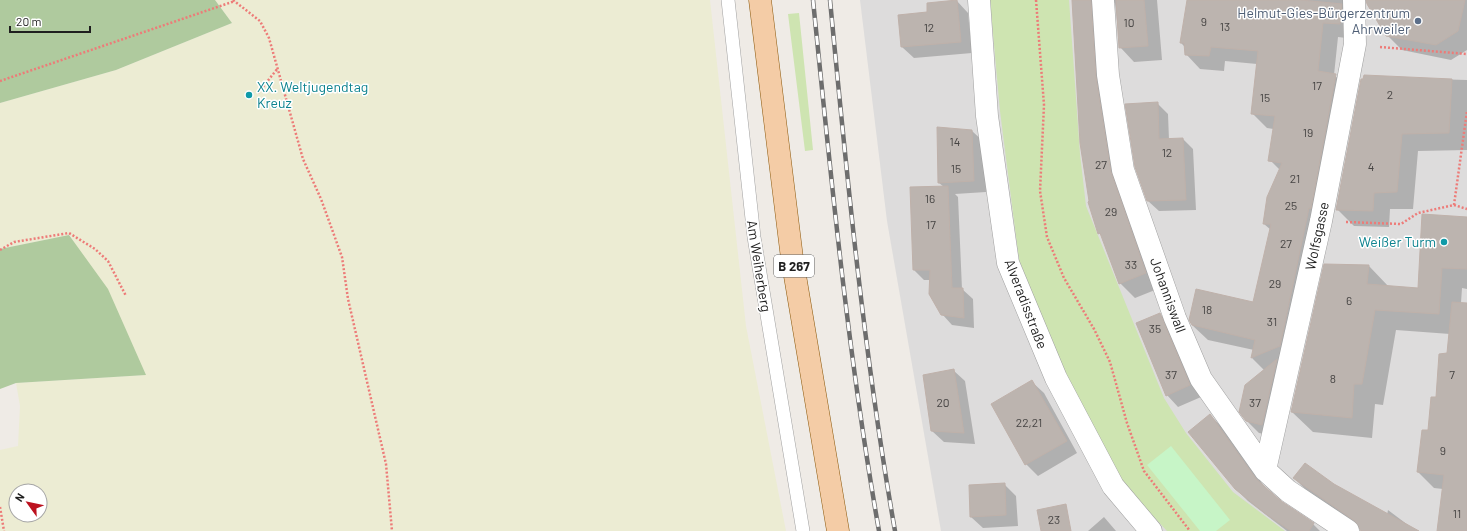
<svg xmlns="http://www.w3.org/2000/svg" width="1467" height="531" font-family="Barlow,sans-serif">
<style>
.residential{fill:#dddcdc}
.farmland{fill:#ececd3;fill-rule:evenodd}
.grass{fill:#cee4b1}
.forest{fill:#afca9e}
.park{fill:#c7f5c7}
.shadow{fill:#0003}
.building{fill:#bcb4af;stroke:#bfb1aa}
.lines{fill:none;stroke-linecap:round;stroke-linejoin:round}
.service-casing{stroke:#a0a0a0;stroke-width:14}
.minor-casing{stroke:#a0a0a0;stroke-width:23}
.tertiary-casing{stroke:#a0a0a0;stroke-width:23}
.primary-casing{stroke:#8c590d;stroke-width:23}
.path{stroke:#ed7b78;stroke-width:2.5;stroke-dasharray:2 2;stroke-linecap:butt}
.service{stroke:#fff;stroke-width:13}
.minor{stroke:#fff;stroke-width:22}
.tertiary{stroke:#fff;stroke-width:22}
.primary{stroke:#f4cca6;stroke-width:22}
.rail-casing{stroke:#6d6d6d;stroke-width:4.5}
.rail{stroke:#fff;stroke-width:3;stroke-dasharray:9;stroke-linecap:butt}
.service-dot{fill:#5c6f8a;stroke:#fff;stroke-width:1.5}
.culture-dot{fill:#0f9aa8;stroke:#fff;stroke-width:1.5}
.labels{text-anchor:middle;stroke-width:3;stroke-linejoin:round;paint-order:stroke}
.number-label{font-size:12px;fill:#464443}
.shield{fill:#fff;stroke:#626262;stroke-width:1}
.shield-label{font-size:13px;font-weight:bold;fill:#1f1f1f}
.service-label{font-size:14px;fill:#4e5e75;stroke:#fff;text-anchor:end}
.culture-label{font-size:14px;fill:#0d838f;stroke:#fff;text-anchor:start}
.street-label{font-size:14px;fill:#1f1f1f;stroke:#fff}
</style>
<rect width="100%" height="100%" fill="#efebe6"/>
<path class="residential" d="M 860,0 L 1467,0 L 1467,531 L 941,531 L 887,221 Z"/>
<path class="farmland" d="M 215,0 L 710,0 L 746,326 L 786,531 L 0,531 L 0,450 L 18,446 L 20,406 L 16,383 L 145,375 L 70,235 L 0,249 L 0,103 L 116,70 L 232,23 ZM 16,491 L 40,491 L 40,515 L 16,515 Z"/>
<path class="grass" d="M 990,0 L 1069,0 L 1080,154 L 1086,206 L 1164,398 L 1186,433 L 1233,492 L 1285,531 L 1167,531 L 1122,483 L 1064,372 L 1019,260 L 1000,111 Z
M 799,13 L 813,150 L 805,151 L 788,14 Z"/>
<path class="forest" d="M 0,0 L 215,0 L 232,23 L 116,70 L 0,103 Z
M 69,235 L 108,289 L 146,375 L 16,383 L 0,389 L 0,249 Z"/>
<path class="park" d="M 1171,446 L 1230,520 L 1216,531 L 1200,531 L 1147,465 Z"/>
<path class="shadow" d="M 1073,0 L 1157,0 L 1162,60 L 1134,62 L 1120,47 L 1115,3 L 1111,4 L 1110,91 L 1160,288 L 1135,298 L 1120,283 L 1102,236 L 1099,233 L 1091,202 Z
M 1188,0 L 1358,0 L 1355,39 L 1338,37 L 1334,75 L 1351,90 L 1274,436 L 1259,433 L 1247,421 L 1264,370 L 1252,358 L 1254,350 L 1208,340 L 1192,325 L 1254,303 L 1271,230 L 1264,224 L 1280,170 L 1270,160 L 1274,129 L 1267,128 L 1252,113 L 1257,64 L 1225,61 L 1224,71 L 1200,69 L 1186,54 L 1185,47 L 1181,43 Z
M 1367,0 L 1467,0 L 1467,50 L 1451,60 L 1402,50 L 1387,35 Z
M 957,1 L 968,13 L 972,53 L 914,58 L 902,47 L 929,13 Z
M 1365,77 L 1467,80 L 1467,150 L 1418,151 L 1413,209 L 1390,209 L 1389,227 L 1354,226 L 1337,209 Z
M 1157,103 L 1168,114 L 1169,140 L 1183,139 L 1193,149 L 1196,210 L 1159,211 L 1148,201 Z
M 972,131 L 984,142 L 986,192 L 955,194 L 958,197 L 962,289 L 973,299 L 974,328 L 952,325 L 942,314 L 930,280 L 924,280 L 914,270 L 944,187 L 939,183 Z
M 1467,218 L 1467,289 L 1462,288 L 1460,318 L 1467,318 L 1467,531 L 1438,531 L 1443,489 L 1434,488 L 1418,472 L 1448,354 L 1450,334 L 1396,330 L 1383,405 L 1375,404 L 1372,438 L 1313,432 L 1292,412 L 1369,266 L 1389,287 L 1418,289 Z
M 1160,314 L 1171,326 L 1201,397 L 1178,407 L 1167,395 Z
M 953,370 L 965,381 L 975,444 L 944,442 L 932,431 Z
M 1032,382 L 1044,393 L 1077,453 L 1038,476 L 1026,464 Z
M 1210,415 L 1222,427 L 1266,489 L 1280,502 L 1313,524 L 1320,531 L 1287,531 L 1248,501 L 1235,488 Z
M 1294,478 L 1333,485 L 1387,515 L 1388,510 L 1416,531 L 1363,531 L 1310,494 Z
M 1004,484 L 1016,496 L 1018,526 L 983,528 L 971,517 Z
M 1104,517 L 1116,531 L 1088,531 Z"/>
<path class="building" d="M 957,0 L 961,42 L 901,47 L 898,15 L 927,12 L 927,3 Z
M 1072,0 L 1091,0 L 1096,77 L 1111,172 L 1146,273 L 1119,284 L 1100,233 L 1098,234 L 1088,202 L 1089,201 L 1080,143 Z
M 1116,0 L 1144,0 L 1148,46 L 1119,48 Z
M 1187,0 L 1301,0 L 1342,4 L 1340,24 L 1323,23 L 1318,71 L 1336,74 L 1311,209 L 1309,208 L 1280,346 L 1251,358 L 1255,340 L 1192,325 L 1189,320 L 1196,289 L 1253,302 L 1271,224 L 1263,224 L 1267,197 L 1282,163 L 1268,161 L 1275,116 L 1251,114 L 1258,51 L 1211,47 L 1209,56 L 1185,55 L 1184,43 L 1180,43 Z
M 1366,0 L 1465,0 L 1458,31 L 1436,45 L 1386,36 L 1367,4 Z
M 1364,75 L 1452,79 L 1449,133 L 1402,134 L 1397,192 L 1374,193 L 1373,211 L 1336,210 L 1361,79 L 1363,79 Z
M 1158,102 L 1159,139 L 1183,138 L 1186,200 L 1147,201 L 1135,167 L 1125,104 Z
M 937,127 L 972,130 L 974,181 L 938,183 Z
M 948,186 L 952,288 L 963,288 L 964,318 L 941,315 L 929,294 L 930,270 L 913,270 L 910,187 Z
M 1422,214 L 1467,217 L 1467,269 L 1442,268 L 1439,314 L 1375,310 L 1362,384 L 1354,384 L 1352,418 L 1291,412 L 1324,264 L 1369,265 L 1367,284 L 1418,288 Z
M 1452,302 L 1467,303 L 1467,531 L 1437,531 L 1444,475 L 1417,472 L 1422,430 L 1428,430 L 1431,397 L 1436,397 L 1439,354 L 1447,353 Z
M 1160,313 L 1190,385 L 1166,396 L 1136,323 Z
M 1277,359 L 1262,425 L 1246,421 L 1239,412 L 1245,385 Z
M 954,369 L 964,433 L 931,431 L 923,375 Z
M 1032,380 L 1067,441 L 1025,465 L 991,404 Z
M 1210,414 L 1256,479 L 1281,501 L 1314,523 L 1309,531 L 1291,531 L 1266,514 L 1235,489 L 1188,432 Z
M 1305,463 L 1334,484 L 1419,531 L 1361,531 L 1355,521 L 1293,478 Z
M 1005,483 L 1006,515 L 970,517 L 969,485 Z
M 1066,504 L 1071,531 L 1041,531 L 1037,510 Z"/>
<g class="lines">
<g class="service-casing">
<path id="service" d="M 728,0 L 754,237 L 803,531"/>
</g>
<g class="minor-casing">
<path id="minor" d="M 1103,0 L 1108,75 L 1123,170 L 1175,318 L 1201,379 L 1265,470 L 1288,491 L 1348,531
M 1265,470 L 1321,221 L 1355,44 L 1354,0"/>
</g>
<g class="tertiary-casing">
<path id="tertiary" d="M 979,0 L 987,116 L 1008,263 L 1056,378 L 1113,486 L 1151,531"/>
</g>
<g class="primary-casing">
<path id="primary" d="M 760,0 L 792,258 L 838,531"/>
</g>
<path class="path" d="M 233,0 L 260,21 L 269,38 L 303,159 L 321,199 L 342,257 L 348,299 L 386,464 L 392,531
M 1036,0 L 1044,105 L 1040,191 L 1047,237 L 1064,278 L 1094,329 L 1110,362 L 1127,423 L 1144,471 L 1190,531
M 1380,47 L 1467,54
M 0,81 L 235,1
M 258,93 L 278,68
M 1454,205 L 1467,209
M 1346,222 L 1401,224 L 1418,213 L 1454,205 L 1467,111
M 0,250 L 14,242 L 69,233 L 95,249 L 108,261 L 126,296
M 0,507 L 4,531"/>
<use href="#service" class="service"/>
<use href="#minor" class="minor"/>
<use href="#tertiary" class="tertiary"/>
<use href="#primary" class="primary"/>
<g class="rail-casing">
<path id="rail" d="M 813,0 C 831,178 848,355 879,531
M 830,0 C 847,178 864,355 895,531"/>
</g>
<use href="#rail" class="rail"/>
</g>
<circle class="service-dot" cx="1418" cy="21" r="4"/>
<g class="culture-dot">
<circle cx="249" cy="95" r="4"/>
<circle cx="1444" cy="242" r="4"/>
</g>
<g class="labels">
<g class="number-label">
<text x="1204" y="26">9</text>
<text x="1129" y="27">10</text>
<text x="1225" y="31">13</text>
<text x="929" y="32">12</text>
<text x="1317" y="90">17</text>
<text x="1390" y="99">2</text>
<text x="1265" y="102">15</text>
<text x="1308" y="137">19</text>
<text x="955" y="146">14</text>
<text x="1167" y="157">12</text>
<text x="1101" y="169">27</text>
<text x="1371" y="171">4</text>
<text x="956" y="173">15</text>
<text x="1295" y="183">21</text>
<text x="930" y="203">16</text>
<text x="1291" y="210">25</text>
<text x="1111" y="216">29</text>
<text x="931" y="229">17</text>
<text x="1286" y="248">27</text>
<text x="1131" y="269">33</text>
<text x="1275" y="288">29</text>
<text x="1349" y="305">6</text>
<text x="1207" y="314">18</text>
<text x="1272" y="326">31</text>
<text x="1155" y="333">35</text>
<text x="1171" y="379">37</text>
<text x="1452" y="379">7</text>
<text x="1333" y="383">8</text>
<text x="943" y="407">20</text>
<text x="1255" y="407">37</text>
<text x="1029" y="427">22,21</text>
<text x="1443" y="455">9</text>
<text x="1457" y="518">11</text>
<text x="1054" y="524">23</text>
</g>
<rect class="shield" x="774" y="255" width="40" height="22" rx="3"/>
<g class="shield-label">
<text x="794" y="271">B 267</text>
</g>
<g class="service-label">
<text x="1410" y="18">Helmut-Gies-Bürgerzentrum<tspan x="1410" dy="16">Ahrweiler</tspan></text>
</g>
<g class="culture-label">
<text x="257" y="92">XX. Weltjugendtag<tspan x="257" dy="16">Kreuz</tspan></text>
<text x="1436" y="247" text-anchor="end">Weißer Turm</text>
</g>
<g class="street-label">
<text transform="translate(1317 236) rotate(-78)" y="5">Wolfsgasse</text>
<text transform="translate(759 266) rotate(81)" y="5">Am Weiherberg</text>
<text transform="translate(1168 295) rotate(70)" y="5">Johanniswall</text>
<text transform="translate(1026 304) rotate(69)" y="5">Alveradisstraße</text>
</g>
</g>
<g transform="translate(28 503) rotate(303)"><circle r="19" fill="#ffffff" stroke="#a5a5a5"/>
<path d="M0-3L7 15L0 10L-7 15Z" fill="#bc121f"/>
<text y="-6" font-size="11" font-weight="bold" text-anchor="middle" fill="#1f1f1f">N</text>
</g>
<path d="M10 26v6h80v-6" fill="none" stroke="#1f1f1f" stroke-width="2"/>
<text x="16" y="26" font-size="12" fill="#1f1f1f" stroke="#ffffff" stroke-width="3" paint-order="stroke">20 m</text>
</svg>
